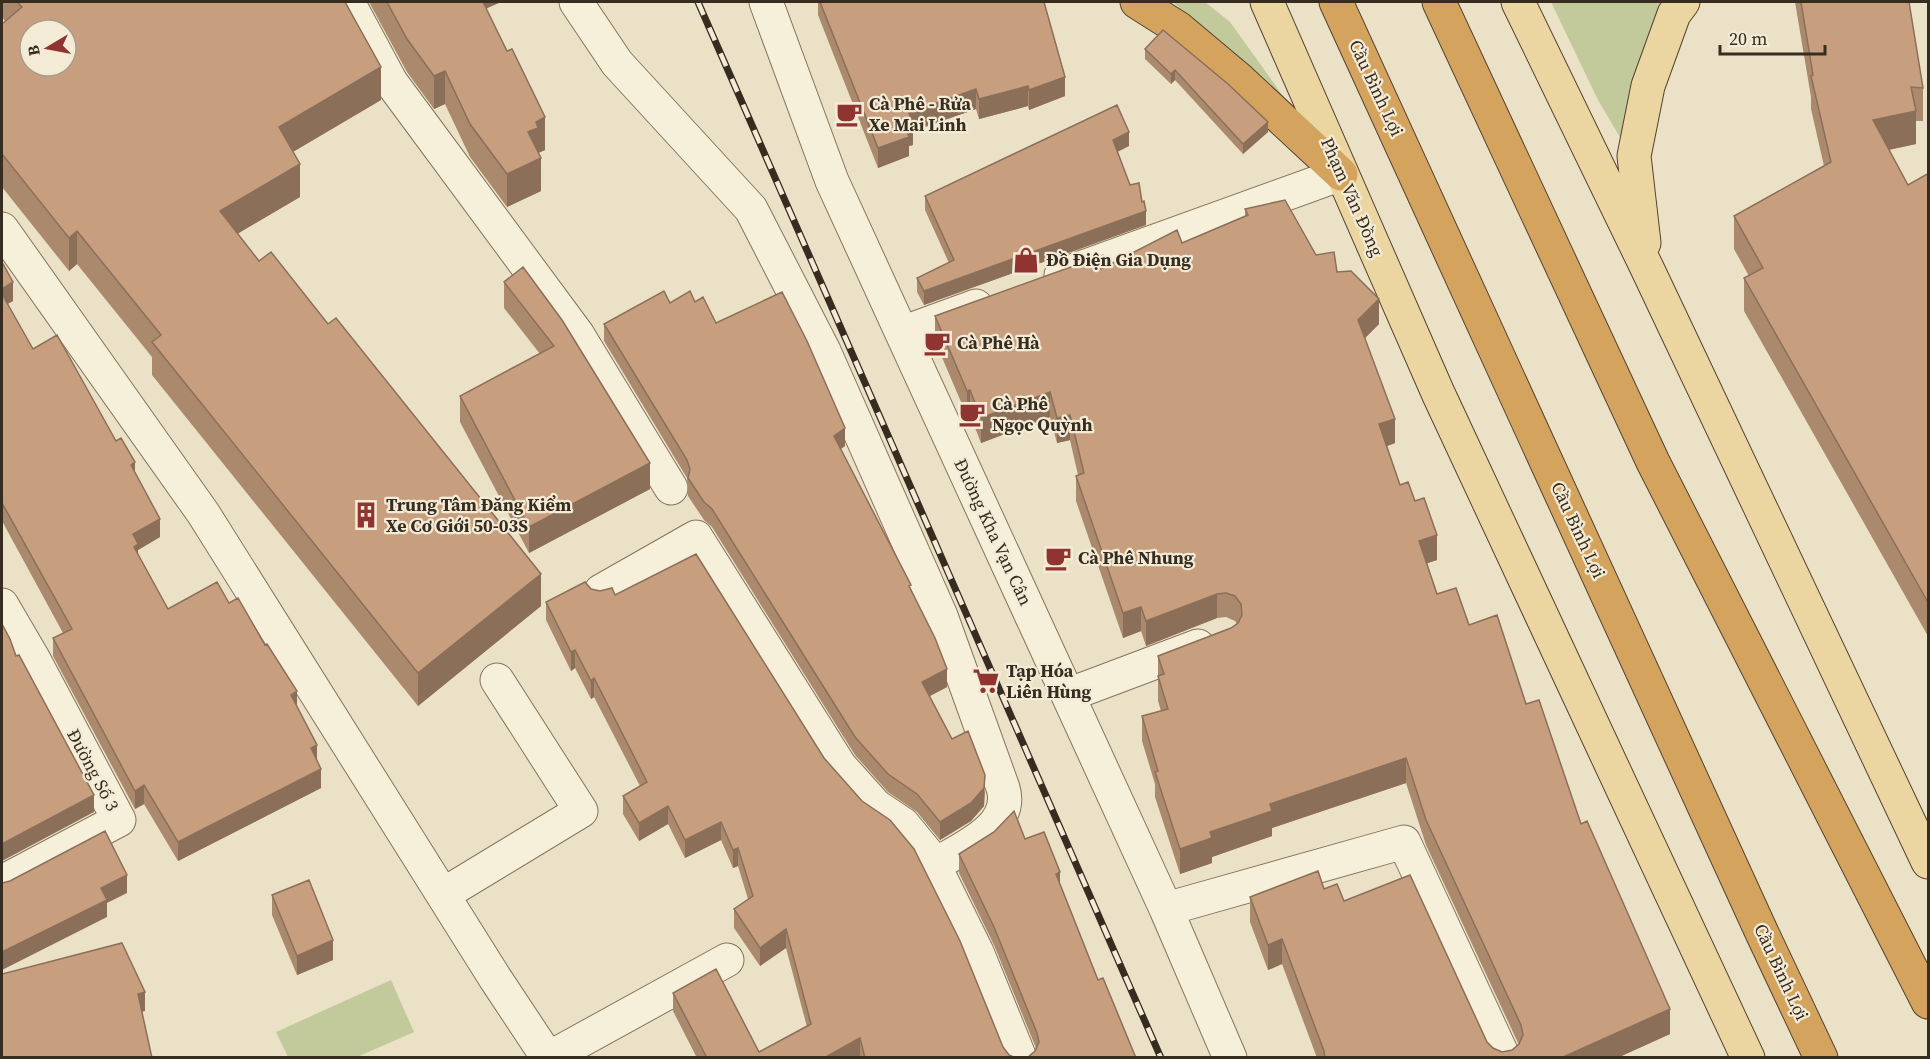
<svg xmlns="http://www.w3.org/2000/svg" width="1930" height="1059" font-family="'Source Serif 4',serif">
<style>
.green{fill:#c2c99b}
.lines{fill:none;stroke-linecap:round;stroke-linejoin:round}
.minor-casing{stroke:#85745d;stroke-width:35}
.major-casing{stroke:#544231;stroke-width:35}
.highway-casing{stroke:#544231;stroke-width:35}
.minor{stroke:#f6efd9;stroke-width:33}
.major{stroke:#ebd6a1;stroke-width:33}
.highway{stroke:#d4a35e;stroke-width:33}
.rail-casing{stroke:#372c20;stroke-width:7}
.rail{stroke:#f3ebd5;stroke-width:4.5;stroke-dasharray:14;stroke-linecap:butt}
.wall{fill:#ab896d}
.shaded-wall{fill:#8b6f59}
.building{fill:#c79f7f;stroke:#8b6f59;stroke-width:1.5;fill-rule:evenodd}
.labels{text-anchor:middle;stroke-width:4.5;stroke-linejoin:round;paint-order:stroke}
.street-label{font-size:18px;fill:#372c20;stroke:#f3ebd5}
.poi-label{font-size:18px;font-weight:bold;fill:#372c20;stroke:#f3ebd5;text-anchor:start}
</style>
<rect width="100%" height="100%" fill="#ebe1c6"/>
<path class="green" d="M 1173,2 L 1205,2 L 1230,22 L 1306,128 Z
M 1551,2 L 1667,2 L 1647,38 L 1631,96 L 1621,139 L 1598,100 Z
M 391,980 L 414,1032 L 357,1057 L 288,1057 L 276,1032 Z"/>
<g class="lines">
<g class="minor-casing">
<path id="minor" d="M 348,2 L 391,82 L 578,335 L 671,488
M 576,2 L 617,63 L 751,209 L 824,351 L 941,616 L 1003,788 C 1015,827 961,849 934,865
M 766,2 L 832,181 L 1166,909 L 1230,1058
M 2,229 L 203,513 L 495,978 L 548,1058
M 1061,275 L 1341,174
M 902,333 L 976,306
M 601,591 L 696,537 L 840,766 L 876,806 L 903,824 L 930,857 L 977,952 L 1020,1058
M 2,605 L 33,658 L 119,820 L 2,882
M 1068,695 L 1198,646
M 444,894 L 581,811 L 497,680
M 1166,909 L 1404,842 L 1504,1058
M 549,1058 L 727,960"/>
</g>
<g class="major-casing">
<path id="major" d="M 1267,2 L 1438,393 L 1748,1058
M 1518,2 L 1647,268 L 1928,862
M 1644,243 L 1634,156 L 1648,86 L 1674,14 L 1683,2"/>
</g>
<g class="highway-casing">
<path id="highway" d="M 1137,2 L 1178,28 L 1240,80 L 1341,174
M 1336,2 L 1762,933 L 1821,1058
M 1439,2 L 1653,462 L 1928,1002"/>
</g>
<use href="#minor" class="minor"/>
<use href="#major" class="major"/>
<use href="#highway" class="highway"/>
<g class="rail-casing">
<path id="rail" d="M 698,2 L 1161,1058"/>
</g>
<use href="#rail" class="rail"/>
</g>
<path class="wall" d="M 2,2 L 345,2 L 381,100 L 293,152 L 300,197 L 237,234 L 541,606 L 418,706 L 152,375 L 152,357 L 77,264 L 69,271 L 2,187 L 2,24 L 5,21 L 2,17 Z
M 369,2 L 501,2 L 486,8 L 545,150 L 538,153 L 541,191 L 507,207 L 470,157 L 445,104 L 434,109 L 407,72 Z
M 818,2 L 1044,2 L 1065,96 L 1029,110 L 1028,106 L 979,119 L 976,109 L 913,131 L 913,145 L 909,146 L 909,156 L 878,168 L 818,15 Z
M 1795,2 L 1909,2 L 1923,88 L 1923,121 L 1916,121 L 1916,144 L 1889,150 L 1908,185 L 1929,173 L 1929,638 L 1744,311 L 1744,278 L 1749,276 L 1734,249 L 1734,216 L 1824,166 L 1811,109 L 1811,97 Z
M 1145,49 L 1268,132 L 1243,154 L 1175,80 L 1171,84 L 1145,59 Z
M 1129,146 L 1117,152 L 1146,225 L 924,305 L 917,292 L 917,278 L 949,263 L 925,210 L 925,196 Z
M 1245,209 L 1316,255 L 1337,272 L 1379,324 L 1365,338 L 1395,443 L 1387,446 L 1400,485 L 1437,560 L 1427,563 L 1437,594 L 1469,625 L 1526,704 L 1581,824 L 1670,1034 L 1617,1058 L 1317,1058 L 1282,964 L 1268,970 L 1250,922 L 1250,897 L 1324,889 L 1344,901 L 1487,1042 L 1493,1048 L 1502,1052 L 1512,1050 L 1519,1045 L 1426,845 L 1406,783 L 1272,828 L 1272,836 L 1212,857 L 1212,863 L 1180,874 L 1155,797 L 1155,784 L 1142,741 L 1142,716 L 1161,711 L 1158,701 L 1158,656 L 1231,628 L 1237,624 L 1235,621 L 1226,617 L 1217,618 L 1146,646 L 1141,631 L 1123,638 L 1076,501 L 1076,476 L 1078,475 L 1070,440 L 1057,443 L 1050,417 L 981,443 L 970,415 L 967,416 L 935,341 L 935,316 L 1104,268 L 1182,243 L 1245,216 Z
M 2,262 L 13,301 L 7,304 L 33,349 L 116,441 L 135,474 L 160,537 L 138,550 L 138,556 L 168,609 L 229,603 L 297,707 L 317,762 L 321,788 L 178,861 L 144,804 L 135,809 L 53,656 L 53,638 L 63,633 L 2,521 Z
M 504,282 L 562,320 L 650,489 L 529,553 L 460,422 L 460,396 L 540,354 L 504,308 Z
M 695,302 L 716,323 L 845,446 L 841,449 L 911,591 L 947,687 L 930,696 L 952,739 L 985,792 L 984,806 L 971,821 L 940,840 L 917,812 L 888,792 L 855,755 L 712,527 L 704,520 L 688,496 L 687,478 L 604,341 L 604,324 L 670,303 Z
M 591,589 L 615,595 L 1009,1055 L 1016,1058 L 860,1058 L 860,1057 L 858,1058 L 697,1058 L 673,1011 L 673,993 L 759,1052 L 807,1027 L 786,948 L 760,966 L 734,928 L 734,909 L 748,899 L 738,866 L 733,868 L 721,840 L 685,858 L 668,824 L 639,841 L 623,814 L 623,796 L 640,786 L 594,697 L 591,699 L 575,668 L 571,671 L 546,620 L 546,602 Z
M 1025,839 L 1060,884 L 1098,980 L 1136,1058 L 1028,1057 L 1035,1051 L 1036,1048 L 994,945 L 959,873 L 959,854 Z
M 272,895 L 333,960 L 297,975 L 272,915 Z"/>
<path class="shaded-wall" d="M 474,2 L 501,2 L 474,14 Z
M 381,67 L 381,100 L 279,160 L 279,127 Z
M 1175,70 L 1175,80 L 1171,84 L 1171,74 Z
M 445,71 L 445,104 L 434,109 L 434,76 Z
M 1065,77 L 1065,96 L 1029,110 L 1029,90 Z
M 1028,86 L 1028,106 L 979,119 L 979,99 Z
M 976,89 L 976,109 L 913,131 L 913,145 L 909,146 L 909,156 L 878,168 L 878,148 L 909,113 Z
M 1916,111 L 1916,144 L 1873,153 L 1873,120 Z
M 545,117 L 545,150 L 538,153 L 541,158 L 541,191 L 507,207 L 507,174 L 528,132 L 536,122 Z
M 1268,122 L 1268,132 L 1243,154 L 1243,144 Z
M 1129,132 L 1129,146 L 1113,154 L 1113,140 Z
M 300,164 L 300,197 L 220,244 L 220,211 Z
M 1146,211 L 1146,225 L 924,305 L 924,291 Z
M 77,231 L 77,264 L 69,271 L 69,238 Z
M 1104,255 L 1104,280 L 1096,262 Z
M 13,282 L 13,301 L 2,307 L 2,289 Z
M 1379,299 L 1379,324 L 1358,345 L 1358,320 Z
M 970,390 L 970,415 L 967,416 L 967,391 Z
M 1050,392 L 1050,417 L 981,443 L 981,418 Z
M 1070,415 L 1070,440 L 1057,443 L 1057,418 Z
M 1395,419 L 1395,443 L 1379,449 L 1379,424 Z
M 845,428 L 845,446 L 834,453 L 834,436 Z
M 135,462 L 135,481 L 131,465 Z
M 650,463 L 650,489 L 529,553 L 529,527 Z
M 160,519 L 160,537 L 138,550 L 138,562 L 134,566 L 133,534 Z
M 1437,535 L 1437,560 L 1419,566 L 1419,541 Z
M 541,574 L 541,606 L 418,706 L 418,673 Z
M 1217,594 L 1217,618 L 1146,646 L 1146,621 Z
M 1141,607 L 1141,631 L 1123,638 L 1123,613 Z
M 575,650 L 575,668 L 571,671 L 571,652 Z
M 947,669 L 947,687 L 922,700 L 922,682 Z
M 594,678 L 594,697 L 591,699 L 591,681 Z
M 297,691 L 297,710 L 291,695 Z
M 317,745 L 317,764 L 311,748 Z
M 1406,758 L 1406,783 L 1272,828 L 1272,836 L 1212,857 L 1212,863 L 1180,874 L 1180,849 L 1210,832 L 1270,804 Z
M 321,769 L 321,788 L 178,861 L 178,842 Z
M 985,775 L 984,806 L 971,821 L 940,840 L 940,822 Z
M 144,785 L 144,804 L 135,809 L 135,791 Z
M 94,795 L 94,812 L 2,861 L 2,844 Z
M 668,806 L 668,824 L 639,841 L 639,823 Z
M 721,822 L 721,840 L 685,858 L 685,840 Z
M 738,848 L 738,866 L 733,868 L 733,850 Z
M 1060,872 L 1060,891 L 1056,874 Z
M 127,875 L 127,893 L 107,903 L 107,917 L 2,970 L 2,952 L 101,888 Z
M 786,929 L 786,948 L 760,966 L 760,948 Z
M 1282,939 L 1282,964 L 1268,970 L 1268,945 Z
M 333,940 L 333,960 L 297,975 L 297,956 Z
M 145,992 L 145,1011 L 138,1013 L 138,994 Z
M 1670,1009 L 1670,1034 L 1617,1058 L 1561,1058 Z
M 860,1038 L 860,1057 L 858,1058 L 824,1058 Z"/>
<path class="building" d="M 17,2 L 345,2 L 381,67 L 279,127 L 300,164 L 220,211 L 259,261 L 271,252 L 328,324 L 336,318 L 541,574 L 418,673 L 152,342 L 161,335 L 77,231 L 69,238 L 2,154 L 2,24 L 22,7 ZM 30,30 L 66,30 L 66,66 L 30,66 Z
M 387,2 L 483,2 L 507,51 L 512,49 L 545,117 L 536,122 L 538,128 L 528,132 L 541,158 L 507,174 L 470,124 L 445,71 L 434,76 L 407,39 Z
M 820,2 L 1044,2 L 1065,77 L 1029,90 L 1028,86 L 979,99 L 976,89 L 909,113 L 913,125 L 906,128 L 909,137 L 878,148 Z
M 1801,2 L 1909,2 L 1923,88 L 1911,87 L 1916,111 L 1873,120 L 1908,185 L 1929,173 L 1929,604 L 1744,278 L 1763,268 L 1734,216 L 1831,162 L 1811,76 L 1813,75 Z
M 1163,30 L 1228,84 L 1268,122 L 1243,144 L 1175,70 L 1171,74 L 1145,49 Z
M 1117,105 L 1129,132 L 1113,140 L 1130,185 L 1139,183 L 1142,202 L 1144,201 L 1146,211 L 924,291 L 917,278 L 954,260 L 925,196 Z
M 1285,200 L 1316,255 L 1334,252 L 1337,272 L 1351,271 L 1379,299 L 1358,320 L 1395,419 L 1379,424 L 1400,485 L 1408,482 L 1415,501 L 1424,498 L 1437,535 L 1419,541 L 1437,594 L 1456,588 L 1469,625 L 1497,615 L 1526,704 L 1539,700 L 1581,824 L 1587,821 L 1670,1009 L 1561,1058 L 1325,1058 L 1324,1051 L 1282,939 L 1268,945 L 1250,897 L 1318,871 L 1324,889 L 1337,884 L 1344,901 L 1410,875 L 1487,1042 L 1493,1048 L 1502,1052 L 1512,1050 L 1519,1044 L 1523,1035 L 1521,1025 L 1426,820 L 1406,758 L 1270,804 L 1272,811 L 1210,832 L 1212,838 L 1180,849 L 1155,772 L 1158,771 L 1142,716 L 1168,709 L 1158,676 L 1164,674 L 1158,656 L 1231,628 L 1238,623 L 1242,615 L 1241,604 L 1235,596 L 1226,593 L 1217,594 L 1146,621 L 1141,607 L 1123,613 L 1076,476 L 1084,473 L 1070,415 L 1057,418 L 1050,392 L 981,418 L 970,390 L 967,391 L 935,316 L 1104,255 L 1096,262 L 1101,269 L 1177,230 L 1182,243 L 1248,215 L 1245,209 Z
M 2,262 L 13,282 L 2,289 Z
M 523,267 L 562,320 L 650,463 L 529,527 L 460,396 L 554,346 L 504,282 Z
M 664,291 L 670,303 L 690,291 L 695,302 L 703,297 L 716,323 L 782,292 L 807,341 L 845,428 L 834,436 L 911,585 L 909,586 L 935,638 L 947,669 L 922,682 L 952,739 L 968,731 L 985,775 L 984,788 L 971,803 L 940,822 L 917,794 L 888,774 L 855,737 L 712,509 L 704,502 L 688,478 L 690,469 L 687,460 L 604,324 Z
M 2,294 L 33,349 L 57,335 L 116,441 L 121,438 L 135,462 L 131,465 L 160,519 L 133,534 L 138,544 L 134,547 L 168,609 L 217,582 L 229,603 L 238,598 L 265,645 L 267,644 L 297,691 L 291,695 L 317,745 L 311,748 L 321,769 L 178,842 L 144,785 L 135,791 L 53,638 L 72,629 L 2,503 Z
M 696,554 L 824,758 L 862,801 L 890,820 L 914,849 L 960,941 L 1003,1047 L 1009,1055 L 1016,1058 L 865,1058 L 860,1038 L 824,1058 L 707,1058 L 673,993 L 716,969 L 759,1052 L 811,1024 L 786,929 L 760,948 L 734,909 L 753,896 L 738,848 L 733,850 L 721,822 L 685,840 L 668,806 L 639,823 L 623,796 L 647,782 L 594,678 L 591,681 L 575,650 L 571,652 L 546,602 L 585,582 L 591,589 L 600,591 L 612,588 L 615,595 Z
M 2,624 L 10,639 L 16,656 L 19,655 L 94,795 L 2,844 Z
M 1014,811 L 1025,839 L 1044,832 L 1060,872 L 1056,874 L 1098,980 L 1103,978 L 1136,1058 L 1024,1058 L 1028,1057 L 1035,1051 L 1039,1042 L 1037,1033 L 994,927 L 959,854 L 994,832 Z
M 105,831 L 127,875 L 101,888 L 107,900 L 2,952 L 2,883 L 10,881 Z
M 309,880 L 333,940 L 297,956 L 272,895 Z
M 122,943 L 145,992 L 138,994 L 152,1058 L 2,1058 L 2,974 Z"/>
<defs>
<g id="cafe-bare" transform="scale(2.07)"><path d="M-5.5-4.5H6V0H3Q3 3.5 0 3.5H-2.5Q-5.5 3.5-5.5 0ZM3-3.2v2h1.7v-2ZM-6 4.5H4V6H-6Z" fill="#903432" stroke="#f3ebd5" stroke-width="2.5" paint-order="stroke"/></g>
<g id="shop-bare" transform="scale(2.07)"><path d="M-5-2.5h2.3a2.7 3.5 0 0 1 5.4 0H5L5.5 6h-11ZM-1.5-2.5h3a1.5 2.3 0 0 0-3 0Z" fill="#903432" stroke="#f3ebd5" stroke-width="2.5" paint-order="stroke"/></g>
<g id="building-bare" transform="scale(2.07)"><path d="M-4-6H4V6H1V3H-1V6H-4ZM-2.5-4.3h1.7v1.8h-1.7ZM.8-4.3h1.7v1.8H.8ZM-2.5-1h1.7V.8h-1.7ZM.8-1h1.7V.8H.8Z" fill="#903432" stroke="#f3ebd5" stroke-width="2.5" paint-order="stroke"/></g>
<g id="supermarket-bare" transform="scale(2.07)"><path d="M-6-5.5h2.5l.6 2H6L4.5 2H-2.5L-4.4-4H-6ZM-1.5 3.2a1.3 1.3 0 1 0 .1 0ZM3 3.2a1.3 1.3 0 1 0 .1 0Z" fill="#903432" stroke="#f3ebd5" stroke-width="2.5" paint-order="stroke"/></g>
</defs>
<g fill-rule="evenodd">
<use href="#cafe-bare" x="849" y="114"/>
<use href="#shop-bare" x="1026" y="260"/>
<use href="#cafe-bare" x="937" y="343"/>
<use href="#cafe-bare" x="972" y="414"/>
<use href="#building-bare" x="366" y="515"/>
<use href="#cafe-bare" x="1058" y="558"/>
<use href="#supermarket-bare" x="986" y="681"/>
</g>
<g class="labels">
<g class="street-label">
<text transform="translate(1376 88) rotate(65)" y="6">Cầu Bình Lợi</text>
<text transform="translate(1352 197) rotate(66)" y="6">Phạm Văn Đồng</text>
<text transform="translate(1578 530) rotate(65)" y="6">Cầu Bình Lợi</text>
<text transform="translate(993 532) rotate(65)" y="6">Đường Kha Vạn Cân</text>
<text transform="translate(93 770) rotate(62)" y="6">Đường Số 3</text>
<text transform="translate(1781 972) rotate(65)" y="6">Cầu Bình Lợi</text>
</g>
<g class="poi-label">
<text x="869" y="110">Cà Phê - Rửa<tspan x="869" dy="21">Xe Mai Linh</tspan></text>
<text x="1046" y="266">Đồ Điện Gia Dụng</text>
<text x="957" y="349">Cà Phê Hà</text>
<text x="992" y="410">Cà Phê<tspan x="992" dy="21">Ngọc Quỳnh</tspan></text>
<text x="386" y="511">Trung Tâm Đăng Kiểm<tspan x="386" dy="21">Xe Cơ Giới 50-03S</tspan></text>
<text x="1078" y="564">Cà Phê Nhung</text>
<text x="1006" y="677">Tạp Hóa<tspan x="1006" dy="21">Liên Hùng</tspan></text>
</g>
</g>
<rect width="1930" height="1059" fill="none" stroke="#372c20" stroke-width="6"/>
<g transform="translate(48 48) rotate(260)"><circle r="28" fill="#f3ebd5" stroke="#a89f8d" stroke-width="1.5"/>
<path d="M0-4.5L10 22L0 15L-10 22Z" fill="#903432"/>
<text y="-9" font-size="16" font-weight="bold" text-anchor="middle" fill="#372c20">B</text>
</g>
<path d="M1720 45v9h105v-9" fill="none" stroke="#372c20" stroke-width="3"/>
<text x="1729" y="45" font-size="18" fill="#372c20" stroke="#f3ebd5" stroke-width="4.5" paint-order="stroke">20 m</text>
</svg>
